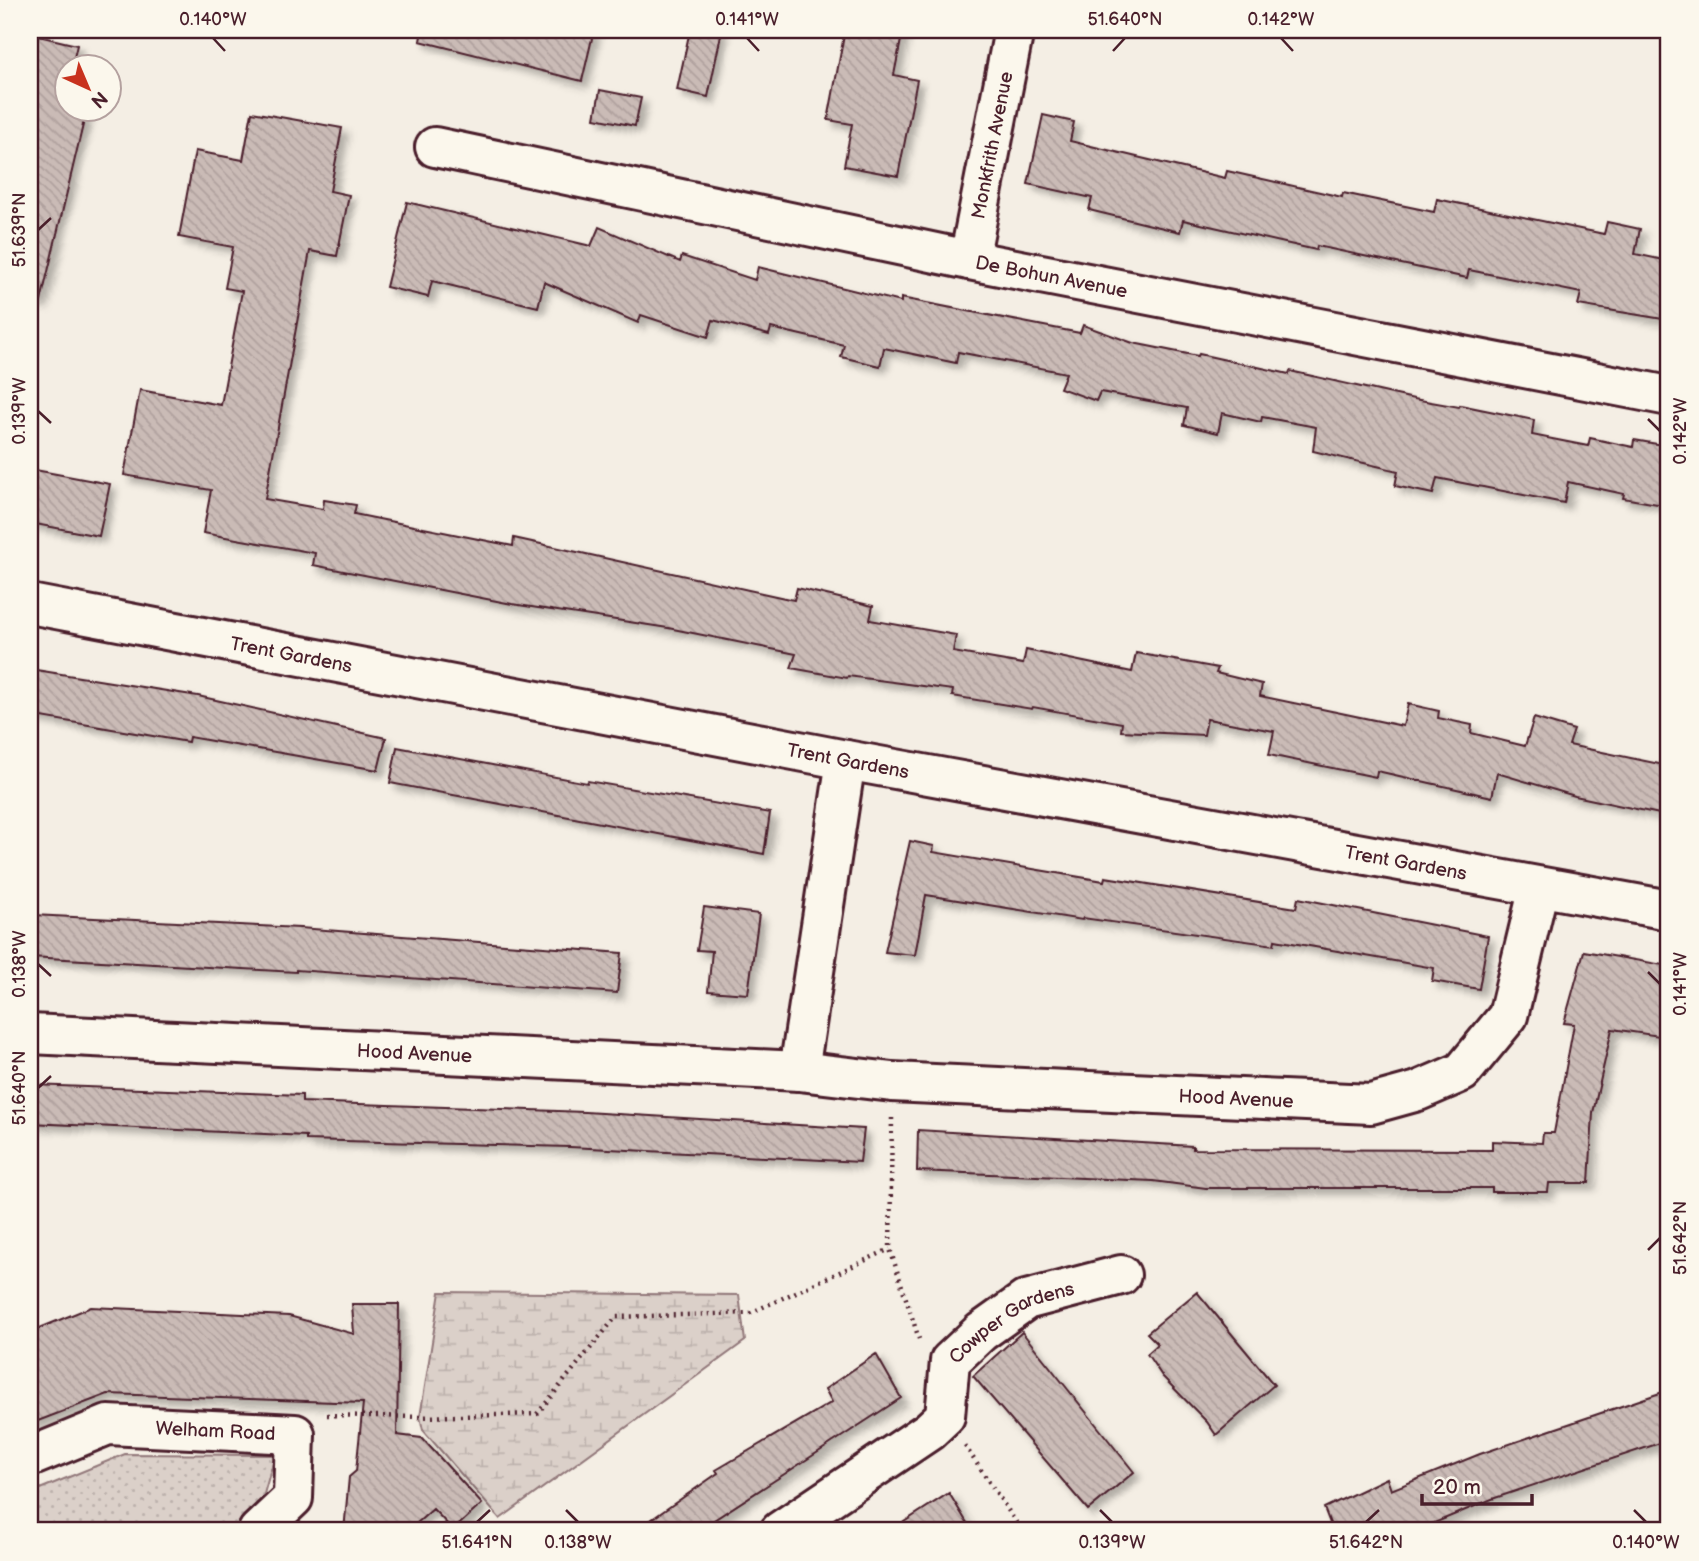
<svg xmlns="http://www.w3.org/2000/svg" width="1699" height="1561" font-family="'Balsamiq Sans',sans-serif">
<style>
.wetland{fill:url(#wetland-marsh);stroke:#92787a;stroke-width:2}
.park{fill:url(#park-dots);stroke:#92787a;stroke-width:2}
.building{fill:url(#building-back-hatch);stroke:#4a1f2b;stroke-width:2;filter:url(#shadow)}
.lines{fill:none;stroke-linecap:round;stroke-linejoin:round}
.minor-casing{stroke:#4a1f2b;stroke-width:44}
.path{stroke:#4a1f2b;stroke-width:4.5;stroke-dasharray:2 5;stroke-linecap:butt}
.minor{stroke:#fbf7ec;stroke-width:38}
.ticks{fill:none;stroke:#4a1f2b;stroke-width:2.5}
.labels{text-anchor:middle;stroke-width:7;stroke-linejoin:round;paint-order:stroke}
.street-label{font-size:19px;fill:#4a1f2b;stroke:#fbf7ec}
.neatline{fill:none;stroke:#4a1f2b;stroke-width:2.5}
.ticks-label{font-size:18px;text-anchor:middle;fill:#4a1f2b}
</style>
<defs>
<pattern id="wetland-marsh" width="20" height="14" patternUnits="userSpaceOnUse" patternTransform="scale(1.75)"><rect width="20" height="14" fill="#dbd0c9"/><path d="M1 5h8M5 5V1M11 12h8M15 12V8" fill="none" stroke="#bdb2ad"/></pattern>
<pattern id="park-dots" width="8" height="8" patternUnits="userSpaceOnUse" patternTransform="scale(1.75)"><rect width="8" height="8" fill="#dbd0c9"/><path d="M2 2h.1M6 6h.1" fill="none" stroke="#bdb2ad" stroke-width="1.8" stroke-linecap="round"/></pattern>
<pattern id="building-back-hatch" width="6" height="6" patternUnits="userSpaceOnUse" patternTransform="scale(1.75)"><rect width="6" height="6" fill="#cabbb6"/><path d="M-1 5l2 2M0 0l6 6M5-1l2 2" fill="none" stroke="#afa09d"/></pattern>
<filter id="shadow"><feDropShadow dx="6" dy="6" stdDeviation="3.5" flood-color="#0004"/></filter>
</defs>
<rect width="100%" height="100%" fill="#f4eee4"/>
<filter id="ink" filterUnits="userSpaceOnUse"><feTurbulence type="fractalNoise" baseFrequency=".0143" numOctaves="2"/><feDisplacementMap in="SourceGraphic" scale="14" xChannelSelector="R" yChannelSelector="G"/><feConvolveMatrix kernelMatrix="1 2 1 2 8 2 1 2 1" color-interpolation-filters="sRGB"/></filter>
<g filter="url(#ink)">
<path class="wetland" d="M 440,1292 L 739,1295 L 745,1341 L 500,1519 L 423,1430 L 420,1417 Z"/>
<path class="park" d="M 125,1454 L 275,1455 L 262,1501 L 231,1531 L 30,1531 L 30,1493 Z"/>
<path class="building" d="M 422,30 L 594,30 L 582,81 L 420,41 Z
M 690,30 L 722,30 L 708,97 L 677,90 Z
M 845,30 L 903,30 L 894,75 L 917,80 L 898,176 L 844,166 L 852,124 L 828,120 Z
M 30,34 L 77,45 L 72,66 L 75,66 L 66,66 L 66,108 L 87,108 L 41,301 L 30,299 Z
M 600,90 L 641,98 L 635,126 L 595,118 Z
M 252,112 L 342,128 L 330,191 L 349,195 L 337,256 L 310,251 L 265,499 L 323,509 L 324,500 L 356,505 L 354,514 L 513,546 L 514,538 L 794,600 L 797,588 L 873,606 L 870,620 L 956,635 L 953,652 L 1023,664 L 1026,650 L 1132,672 L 1136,653 L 1218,668 L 1216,673 L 1262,684 L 1260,696 L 1403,726 L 1408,704 L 1439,711 L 1438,718 L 1472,725 L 1471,733 L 1525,746 L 1534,718 L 1574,730 L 1569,745 L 1669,766 L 1669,816 L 1575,796 L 1497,773 L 1492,797 L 1377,771 L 1376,777 L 1269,755 L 1274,731 L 1207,719 L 1204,735 L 1121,731 L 1122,723 L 1033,707 L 1032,709 L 952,696 L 953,690 L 848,676 L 847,678 L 791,668 L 796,654 L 668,628 L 512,604 L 313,565 L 315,553 L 203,533 L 211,490 L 124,475 L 140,390 L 221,405 L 242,291 L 225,288 L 233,247 L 179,237 L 195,151 L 243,160 Z
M 1043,115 L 1074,122 L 1070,141 L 1225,178 L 1227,171 L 1342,197 L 1343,193 L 1434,212 L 1437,199 L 1604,234 L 1607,222 L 1640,229 L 1635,254 L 1669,261 L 1669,320 L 1578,305 L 1581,293 L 1469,270 L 1467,278 L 1317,246 L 1316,250 L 1183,220 L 1180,232 L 1089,210 L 1092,198 L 1028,184 Z
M 407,202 L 591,246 L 599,227 L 680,262 L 682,256 L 755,280 L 758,267 L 901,302 L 901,298 L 1080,333 L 1083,325 L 1133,343 L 1198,356 L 1199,354 L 1289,374 L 1290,371 L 1414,399 L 1459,407 L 1460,405 L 1534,420 L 1532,435 L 1588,446 L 1590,438 L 1633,447 L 1634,440 L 1669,446 L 1669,506 L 1623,498 L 1624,494 L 1568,482 L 1564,503 L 1437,478 L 1433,494 L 1395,486 L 1398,471 L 1313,451 L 1316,427 L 1262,417 L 1261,422 L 1222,413 L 1218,433 L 1184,425 L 1187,408 L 1100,392 L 1096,401 L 1060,388 L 1066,373 L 958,352 L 956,363 L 884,348 L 880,366 L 841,357 L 844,345 L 771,328 L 769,335 L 713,320 L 708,337 L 641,315 L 638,323 L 544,282 L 538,307 L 432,281 L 428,297 L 386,287 Z
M 30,469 L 110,484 L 99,536 L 30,523 Z
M 30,669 L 198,696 L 386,738 L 378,770 L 189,737 L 188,742 L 30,715 Z
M 397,747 L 587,783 L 588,781 L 770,813 L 764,854 L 390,783 Z
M 910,841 L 934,846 L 933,852 L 1104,881 L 1105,877 L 1296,908 L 1298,898 L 1488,936 L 1479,989 L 1432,981 L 1434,968 L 1275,940 L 1274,945 L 1083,918 L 1082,920 L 926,895 L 915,955 L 885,952 Z
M 704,907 L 759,914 L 748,994 L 708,991 L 712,951 L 697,950 Z
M 32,915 L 300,928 L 622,953 L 617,993 L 296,970 L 296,972 L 30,957 Z
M 1584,951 L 1669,966 L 1669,998 L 1659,1036 L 1612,1029 L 1593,1113 L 1589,1183 L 1549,1183 L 1548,1192 L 1492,1192 L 1492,1188 L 1206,1188 L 1153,1181 L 917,1171 L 918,1130 L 1193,1146 L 1193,1149 L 1492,1150 L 1492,1141 L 1542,1143 L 1543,1133 L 1554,1133 L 1574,1024 L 1564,1023 Z
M 32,1085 L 302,1095 L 302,1102 L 585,1112 L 864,1129 L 860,1162 L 570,1147 L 306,1140 L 306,1136 L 30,1123 Z
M 1197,1292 L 1274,1385 L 1216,1435 L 1207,1422 L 1162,1376 L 1147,1354 L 1158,1344 L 1147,1333 Z
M 352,1304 L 399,1304 L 397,1435 L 422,1438 L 482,1504 L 453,1530 L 433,1509 L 408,1531 L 344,1531 L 349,1477 L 356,1471 L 363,1403 L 108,1394 L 30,1424 L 30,1332 L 91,1307 L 289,1316 L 354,1334 Z
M 1022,1332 L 1134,1472 L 1088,1510 L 973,1376 Z
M 876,1354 L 901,1398 L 697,1531 L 635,1531 L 718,1473 L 716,1470 L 832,1402 L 825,1389 Z
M 1669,1390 L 1669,1440 L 1492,1499 L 1415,1531 L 1333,1531 L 1324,1508 L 1387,1478 L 1391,1490 L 1480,1454 Z
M 949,1493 L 972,1531 L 890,1531 Z"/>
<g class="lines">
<g class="minor-casing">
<g id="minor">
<path id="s1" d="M 435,147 L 969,260 L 1669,396"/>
<path id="s2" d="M 969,260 L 1014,30"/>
<path id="s3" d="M 30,604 L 846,760 L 1669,910"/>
<path id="s4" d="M 30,1034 L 799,1071 L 892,1082 L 1371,1104 L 1418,1091 L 1462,1072 L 1508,1016 L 1539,887"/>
<path d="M 799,1071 L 846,760"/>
<path id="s5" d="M 30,1457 L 108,1425 L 295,1434 L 293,1498 L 258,1531"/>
<path id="s6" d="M 780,1531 L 929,1431 L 945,1416 L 950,1361 L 981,1332 L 1026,1300 L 1121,1275"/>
</g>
</g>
<path class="path" d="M 892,1118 L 890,1249 L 919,1339
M 327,1415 L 420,1417 L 537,1414 L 616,1317 L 750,1313 L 890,1249
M 965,1446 L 1022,1531"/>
<use href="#minor" class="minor"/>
</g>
</g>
<path class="ticks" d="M 213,38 L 225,51M 747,38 L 759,51M 1281,38 L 1293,51M 1113,51 L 1125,38M 38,230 L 51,218M 38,411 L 51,423M 1648,419 L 1660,431M 38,964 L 51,976M 1648,972 L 1660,984M 38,1088 L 51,1076M 1648,1250 L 1660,1238M 566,1510 L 578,1522M 1100,1510 L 1112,1522M 1634,1510 L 1646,1522M 477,1522 L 490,1510M 1366,1522 L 1379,1510"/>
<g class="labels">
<g class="street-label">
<text dy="7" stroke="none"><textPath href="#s2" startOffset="117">Monkfrith Avenue</textPath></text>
<text dy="7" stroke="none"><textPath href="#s1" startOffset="630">De Bohun Avenue</textPath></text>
<text dy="7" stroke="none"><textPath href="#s3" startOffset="266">Trent Gardens</textPath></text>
<text dy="7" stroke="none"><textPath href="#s3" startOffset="833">Trent Gardens</textPath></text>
<text dy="7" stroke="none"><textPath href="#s3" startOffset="1400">Trent Gardens</textPath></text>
<text dy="7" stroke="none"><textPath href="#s4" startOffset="385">Hood Avenue</textPath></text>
<text dy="7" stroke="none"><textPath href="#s4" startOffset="1208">Hood Avenue</textPath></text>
<text dy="7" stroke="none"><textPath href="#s6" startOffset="331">Cowper Gardens</textPath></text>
<text dy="7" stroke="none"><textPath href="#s5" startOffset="192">Welham Road</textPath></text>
</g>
</g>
<rect width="1699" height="1561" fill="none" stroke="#fbf7ec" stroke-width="77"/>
<g transform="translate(88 88) rotate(136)"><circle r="33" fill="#fbf7ec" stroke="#b4a19f" stroke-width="2"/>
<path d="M0-5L12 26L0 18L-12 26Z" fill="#c8321e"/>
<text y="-10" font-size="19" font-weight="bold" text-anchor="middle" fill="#4a1f2b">N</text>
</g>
<path d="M1422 1494v10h110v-10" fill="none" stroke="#4a1f2b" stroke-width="3.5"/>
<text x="1433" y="1494" font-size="21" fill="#4a1f2b" stroke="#fbf7ec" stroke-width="5" paint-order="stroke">20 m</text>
<rect x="38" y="38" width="1622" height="1484" class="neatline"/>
<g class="ticks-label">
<text x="213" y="25">0.140°W</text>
<text x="747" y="25">0.141°W</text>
<text x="1125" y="25">51.640°N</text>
<text x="1281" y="25">0.142°W</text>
<text transform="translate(19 230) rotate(-90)" y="6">51.639°N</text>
<text transform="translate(19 411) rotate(-90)" y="6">0.139°W</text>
<text transform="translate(1680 431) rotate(-90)" y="6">0.142°W</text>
<text transform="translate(19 964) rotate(-90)" y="6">0.138°W</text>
<text transform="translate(1680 984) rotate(-90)" y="6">0.141°W</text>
<text transform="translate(19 1088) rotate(-90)" y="6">51.640°N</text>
<text transform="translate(1680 1238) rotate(-90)" y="6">51.642°N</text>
<text x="477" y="1548">51.641°N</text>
<text x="578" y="1548">0.138°W</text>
<text x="1112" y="1548">0.139°W</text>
<text x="1366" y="1548">51.642°N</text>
<text x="1646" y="1548">0.140°W</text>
</g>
</svg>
